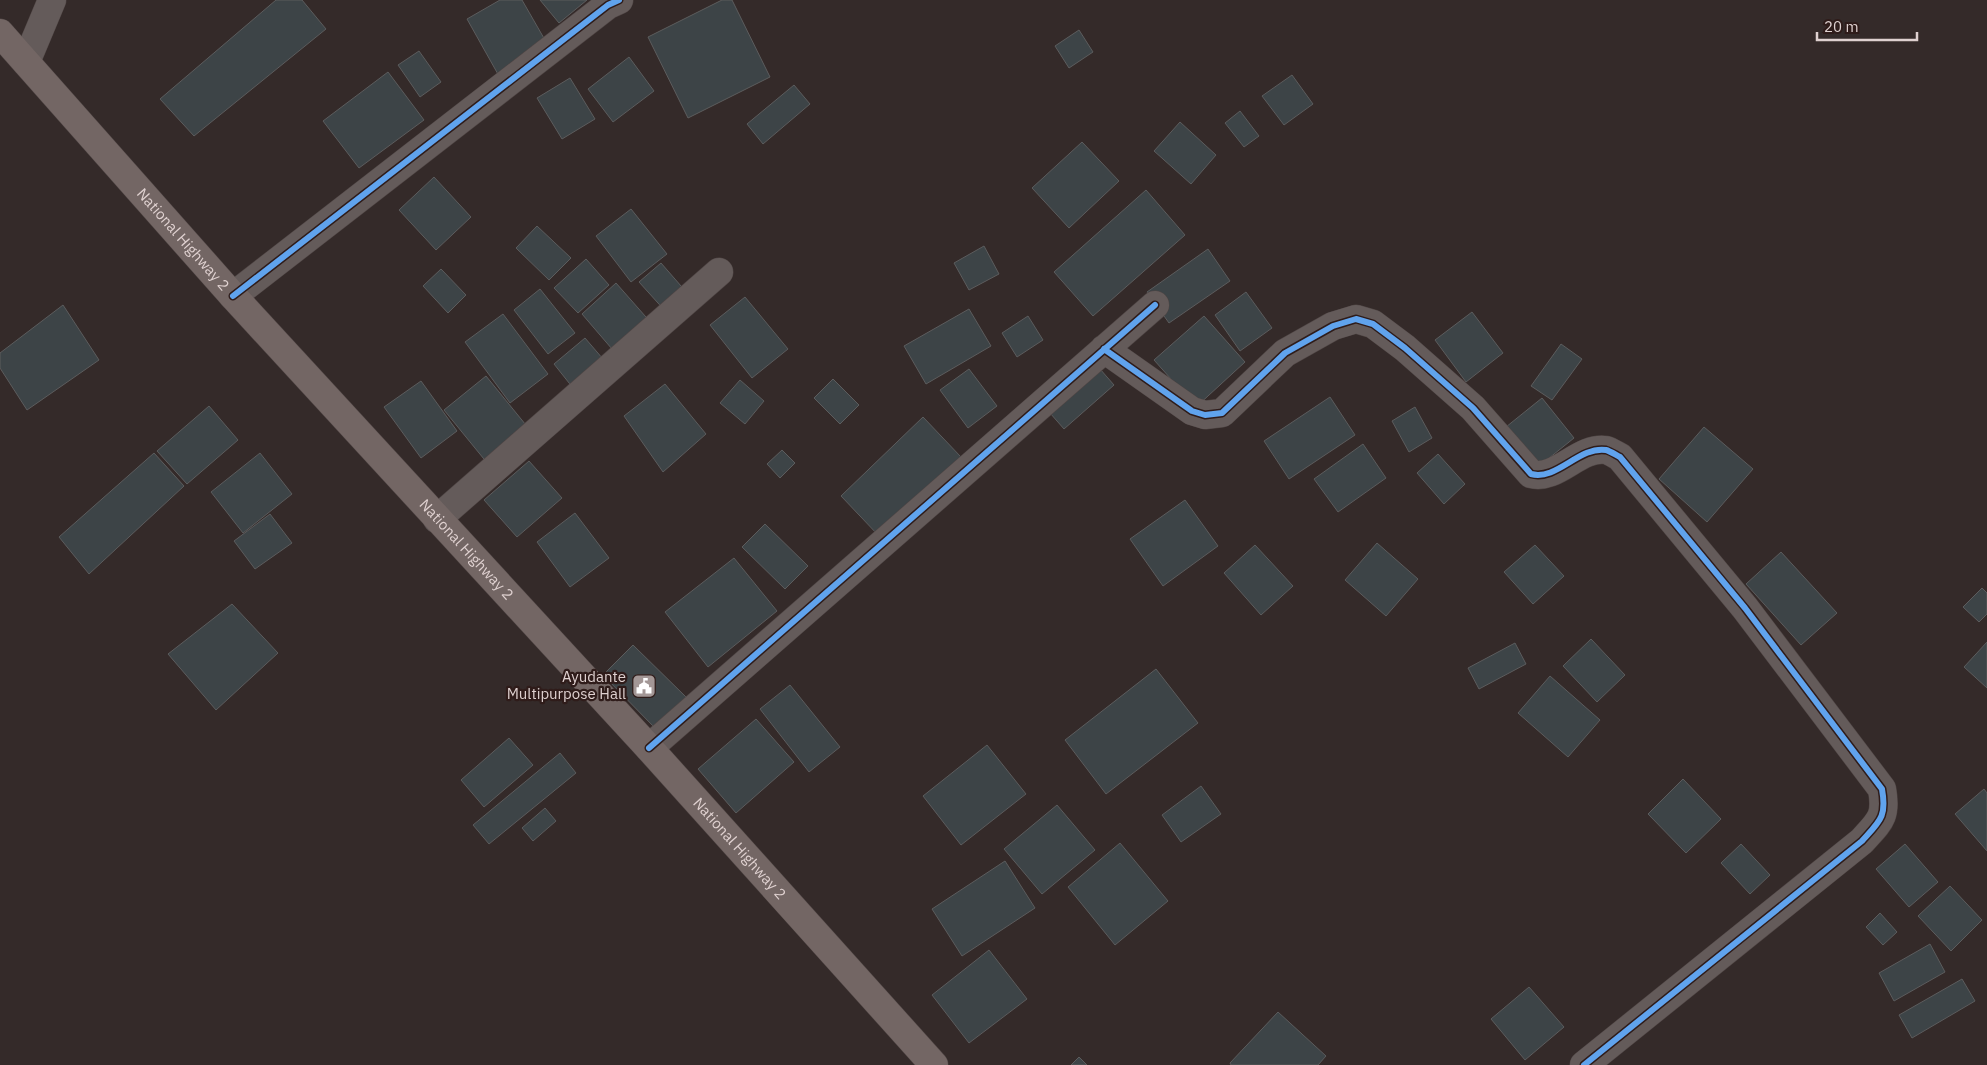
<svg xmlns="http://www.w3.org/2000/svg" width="1987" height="1065" font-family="'IBM Plex Sans',sans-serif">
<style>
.building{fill:#3d4447;stroke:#5c5c5d}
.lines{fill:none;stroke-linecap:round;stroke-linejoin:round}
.street-casing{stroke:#4f4544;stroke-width:29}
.primary-casing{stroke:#4f4544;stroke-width:29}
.street{stroke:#645b5a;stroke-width:28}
.primary{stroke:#736664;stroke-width:28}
.cycleway-casing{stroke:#2f1c1a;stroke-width:9}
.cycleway{stroke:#60a3ed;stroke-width:6}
.labels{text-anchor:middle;stroke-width:4.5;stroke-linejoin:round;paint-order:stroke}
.street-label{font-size:15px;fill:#dfd1d0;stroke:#2f1c1a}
.poi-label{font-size:15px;fill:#dfd1d0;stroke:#2f1c1a;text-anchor:end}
</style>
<rect width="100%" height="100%" fill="#342a29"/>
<path class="building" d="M 276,0 L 302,0 L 326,29 L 194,136 L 160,99 Z
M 500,0 L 522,0 L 549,47 L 499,76 L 467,19 Z
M 540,0 L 587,0 L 559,23 Z
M 722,0 L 732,0 L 770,77 L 688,118 L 648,37 Z
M 1079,30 L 1093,52 L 1069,68 L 1055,46 Z
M 419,51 L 441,82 L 420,97 L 398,65 Z
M 629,57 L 654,91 L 613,122 L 588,89 Z
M 388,72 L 424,120 L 359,168 L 323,121 Z
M 1292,75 L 1313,104 L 1284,125 L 1262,96 Z
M 570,78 L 595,119 L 562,139 L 537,98 Z
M 794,85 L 810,104 L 763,144 L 747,124 Z
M 1240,111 L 1259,136 L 1244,147 L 1225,123 Z
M 1180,122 L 1216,155 L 1191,184 L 1154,151 Z
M 1082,142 L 1119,181 L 1069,228 L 1032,188 Z
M 434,177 L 471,217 L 436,250 L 399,210 Z
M 1146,190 L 1185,235 L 1093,316 L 1054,272 Z
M 631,209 L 667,254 L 631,282 L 596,236 Z
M 537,226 L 571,258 L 549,280 L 516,248 Z
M 984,246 L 999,274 L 969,290 L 954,263 Z
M 1208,249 L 1230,281 L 1169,323 L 1147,292 Z
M 586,259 L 609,285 L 578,313 L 554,288 Z
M 661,263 L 688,294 L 667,313 L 639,282 Z
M 441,269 L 466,295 L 448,313 L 423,286 Z
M 616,283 L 653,325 L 618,356 L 582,314 Z
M 540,289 L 575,333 L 548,354 L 514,310 Z
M 1246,292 L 1272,328 L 1240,351 L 1215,315 Z
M 745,297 L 788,349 L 752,378 L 710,325 Z
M 63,305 L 99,360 L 27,410 L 0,368 L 0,353 Z
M 969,309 L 991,346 L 926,384 L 904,346 Z
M 1472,312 L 1503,353 L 1466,382 L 1435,340 Z
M 503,314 L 548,374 L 510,403 L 465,342 Z
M 1028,316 L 1043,340 L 1017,357 L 1002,333 Z
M 1204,316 L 1245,362 L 1196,407 L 1154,360 Z
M 585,338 L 609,366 L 577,393 L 554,364 Z
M 1561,344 L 1582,359 L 1552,400 L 1531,386 Z
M 969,369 L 997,406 L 968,428 L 940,390 Z
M 1100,369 L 1114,385 L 1064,429 L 1050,413 Z
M 486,376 L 530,430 L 488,464 L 444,410 Z
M 833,379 L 859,405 L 840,424 L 814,398 Z
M 740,380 L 764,401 L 745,424 L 720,403 Z
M 421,381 L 457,431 L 421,458 L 384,407 Z
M 665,384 L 706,434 L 663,472 L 624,416 Z
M 1330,397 L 1355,435 L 1289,479 L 1264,441 Z
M 1542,398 L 1574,438 L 1533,471 L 1501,431 Z
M 209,406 L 238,440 L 187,484 L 157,451 Z
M 1415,407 L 1432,438 L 1409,452 L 1392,421 Z
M 923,417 L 961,457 L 879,536 L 841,496 Z
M 1704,427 L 1753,469 L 1707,522 L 1659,479 Z
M 1363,444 L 1386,478 L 1338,512 L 1314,479 Z
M 782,450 L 795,463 L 780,478 L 767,464 Z
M 154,453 L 184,486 L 89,574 L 59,537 Z
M 260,453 L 292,494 L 243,533 L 211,492 Z
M 1438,454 L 1465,484 L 1444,504 L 1417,473 Z
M 529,461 L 562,498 L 517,537 L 484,500 Z
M 1185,500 L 1218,546 L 1163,586 L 1130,539 Z
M 575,513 L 609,558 L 570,587 L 537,542 Z
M 270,514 L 292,543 L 255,569 L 234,541 Z
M 765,524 L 808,566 L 785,589 L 742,547 Z
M 1377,543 L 1418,579 L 1386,616 L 1345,580 Z
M 1255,545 L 1293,586 L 1261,615 L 1224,573 Z
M 1535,545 L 1564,576 L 1533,604 L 1504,572 Z
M 1781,552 L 1837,613 L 1801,645 L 1746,584 Z
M 734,558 L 777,611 L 708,667 L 665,612 Z
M 1982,588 L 1987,593 L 1987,614 L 1979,622 L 1963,607 Z
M 232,604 L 278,653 L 216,710 L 168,654 Z
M 1591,639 L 1625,675 L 1597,702 L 1563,666 Z
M 1987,642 L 1987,688 L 1964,667 Z
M 1515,643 L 1526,664 L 1479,689 L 1468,668 Z
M 633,645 L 686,697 L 655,728 L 603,675 Z
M 1156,669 L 1198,723 L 1106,794 L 1065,740 Z
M 1550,676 L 1600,720 L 1568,757 L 1518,713 Z
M 790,685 L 840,747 L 809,772 L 760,709 Z
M 756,719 L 794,762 L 736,813 L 698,769 Z
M 509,738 L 533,765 L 484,807 L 461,780 Z
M 987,745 L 1026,794 L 961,845 L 923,796 Z
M 560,753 L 576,773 L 489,844 L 473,825 Z
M 1683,779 L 1721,819 L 1686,853 L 1648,814 Z
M 1201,786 L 1221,814 L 1181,842 L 1162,815 Z
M 1984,789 L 1987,793 L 1987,851 L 1955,814 Z
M 1057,805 L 1095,850 L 1042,894 L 1004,849 Z
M 545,808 L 556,821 L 533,841 L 522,828 Z
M 1120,843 L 1168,901 L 1115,945 L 1068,887 Z
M 1741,844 L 1770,875 L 1750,894 L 1721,863 Z
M 1905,844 L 1938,882 L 1909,907 L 1876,869 Z
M 1005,861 L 1035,908 L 962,956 L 932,909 Z
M 1950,886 L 1982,920 L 1951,951 L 1918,916 Z
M 1880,913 L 1897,932 L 1883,945 L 1866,927 Z
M 1930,944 L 1945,972 L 1894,1001 L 1879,973 Z
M 989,950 L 1027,999 L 969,1043 L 932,995 Z
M 1962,979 L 1975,1001 L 1912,1038 L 1899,1015 Z
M 1529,987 L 1564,1027 L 1525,1060 L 1491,1019 Z
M 1278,1012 L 1326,1056 L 1318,1065 L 1231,1065 L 1230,1063 Z
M 1079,1057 L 1087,1065 L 1071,1065 Z"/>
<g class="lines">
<g class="street-casing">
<path id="street" d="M 26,62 L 52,0
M 233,296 L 608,5 L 619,0
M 1104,349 L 1192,411 L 1205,415 L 1222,413 L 1285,353 L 1333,326 L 1356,319 L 1373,324 L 1405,348 L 1473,408 L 1531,474 C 1557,481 1579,446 1606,450 C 1610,451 1616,455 1620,457 L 1745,608 L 1882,789 C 1887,817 1880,821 1862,841 L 1584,1065
M 437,519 L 719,272
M 649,748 L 1155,305"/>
</g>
<g class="primary-casing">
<g id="primary">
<path id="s1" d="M 0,33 L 233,296 L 649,748 L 934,1065"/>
</g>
</g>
<use href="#street" class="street"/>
<use href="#primary" class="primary"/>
<g class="cycleway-casing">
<path id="cycleway" d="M 233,296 L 608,5 L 619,0
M 1104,349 L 1192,411 L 1205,415 L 1222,413 L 1285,353 L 1333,326 L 1356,319 L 1373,324 L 1405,348 L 1473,408 L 1531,474 C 1557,481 1579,446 1606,450 C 1610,451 1616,455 1620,457 L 1745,608 L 1882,789 C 1887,817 1880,821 1862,841 L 1584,1065
M 649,748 L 1155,305"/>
</g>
<use href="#cycleway" class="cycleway"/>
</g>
<defs>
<g id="civic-square" transform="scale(1.25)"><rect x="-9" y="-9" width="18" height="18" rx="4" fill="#a39796" stroke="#2f1c1a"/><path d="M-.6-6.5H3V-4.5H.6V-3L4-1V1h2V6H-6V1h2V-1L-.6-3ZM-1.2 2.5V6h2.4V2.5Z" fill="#fff"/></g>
</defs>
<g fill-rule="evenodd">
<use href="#civic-square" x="644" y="686"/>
</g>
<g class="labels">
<g class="street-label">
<text dy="5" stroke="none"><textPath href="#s1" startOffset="276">National Highway 2</textPath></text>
<text dy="5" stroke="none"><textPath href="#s1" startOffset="696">National Highway 2</textPath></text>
<text dy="5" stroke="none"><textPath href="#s1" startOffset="1101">National Highway 2</textPath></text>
</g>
<g class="poi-label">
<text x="626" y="682">Ayudante<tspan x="626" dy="17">Multipurpose Hall</tspan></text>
</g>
</g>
<path d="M1817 32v8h100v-8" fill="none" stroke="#dfd1d0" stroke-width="2.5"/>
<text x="1824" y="32" font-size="15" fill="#dfd1d0" stroke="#2f1c1a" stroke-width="4" paint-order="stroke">20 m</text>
</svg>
